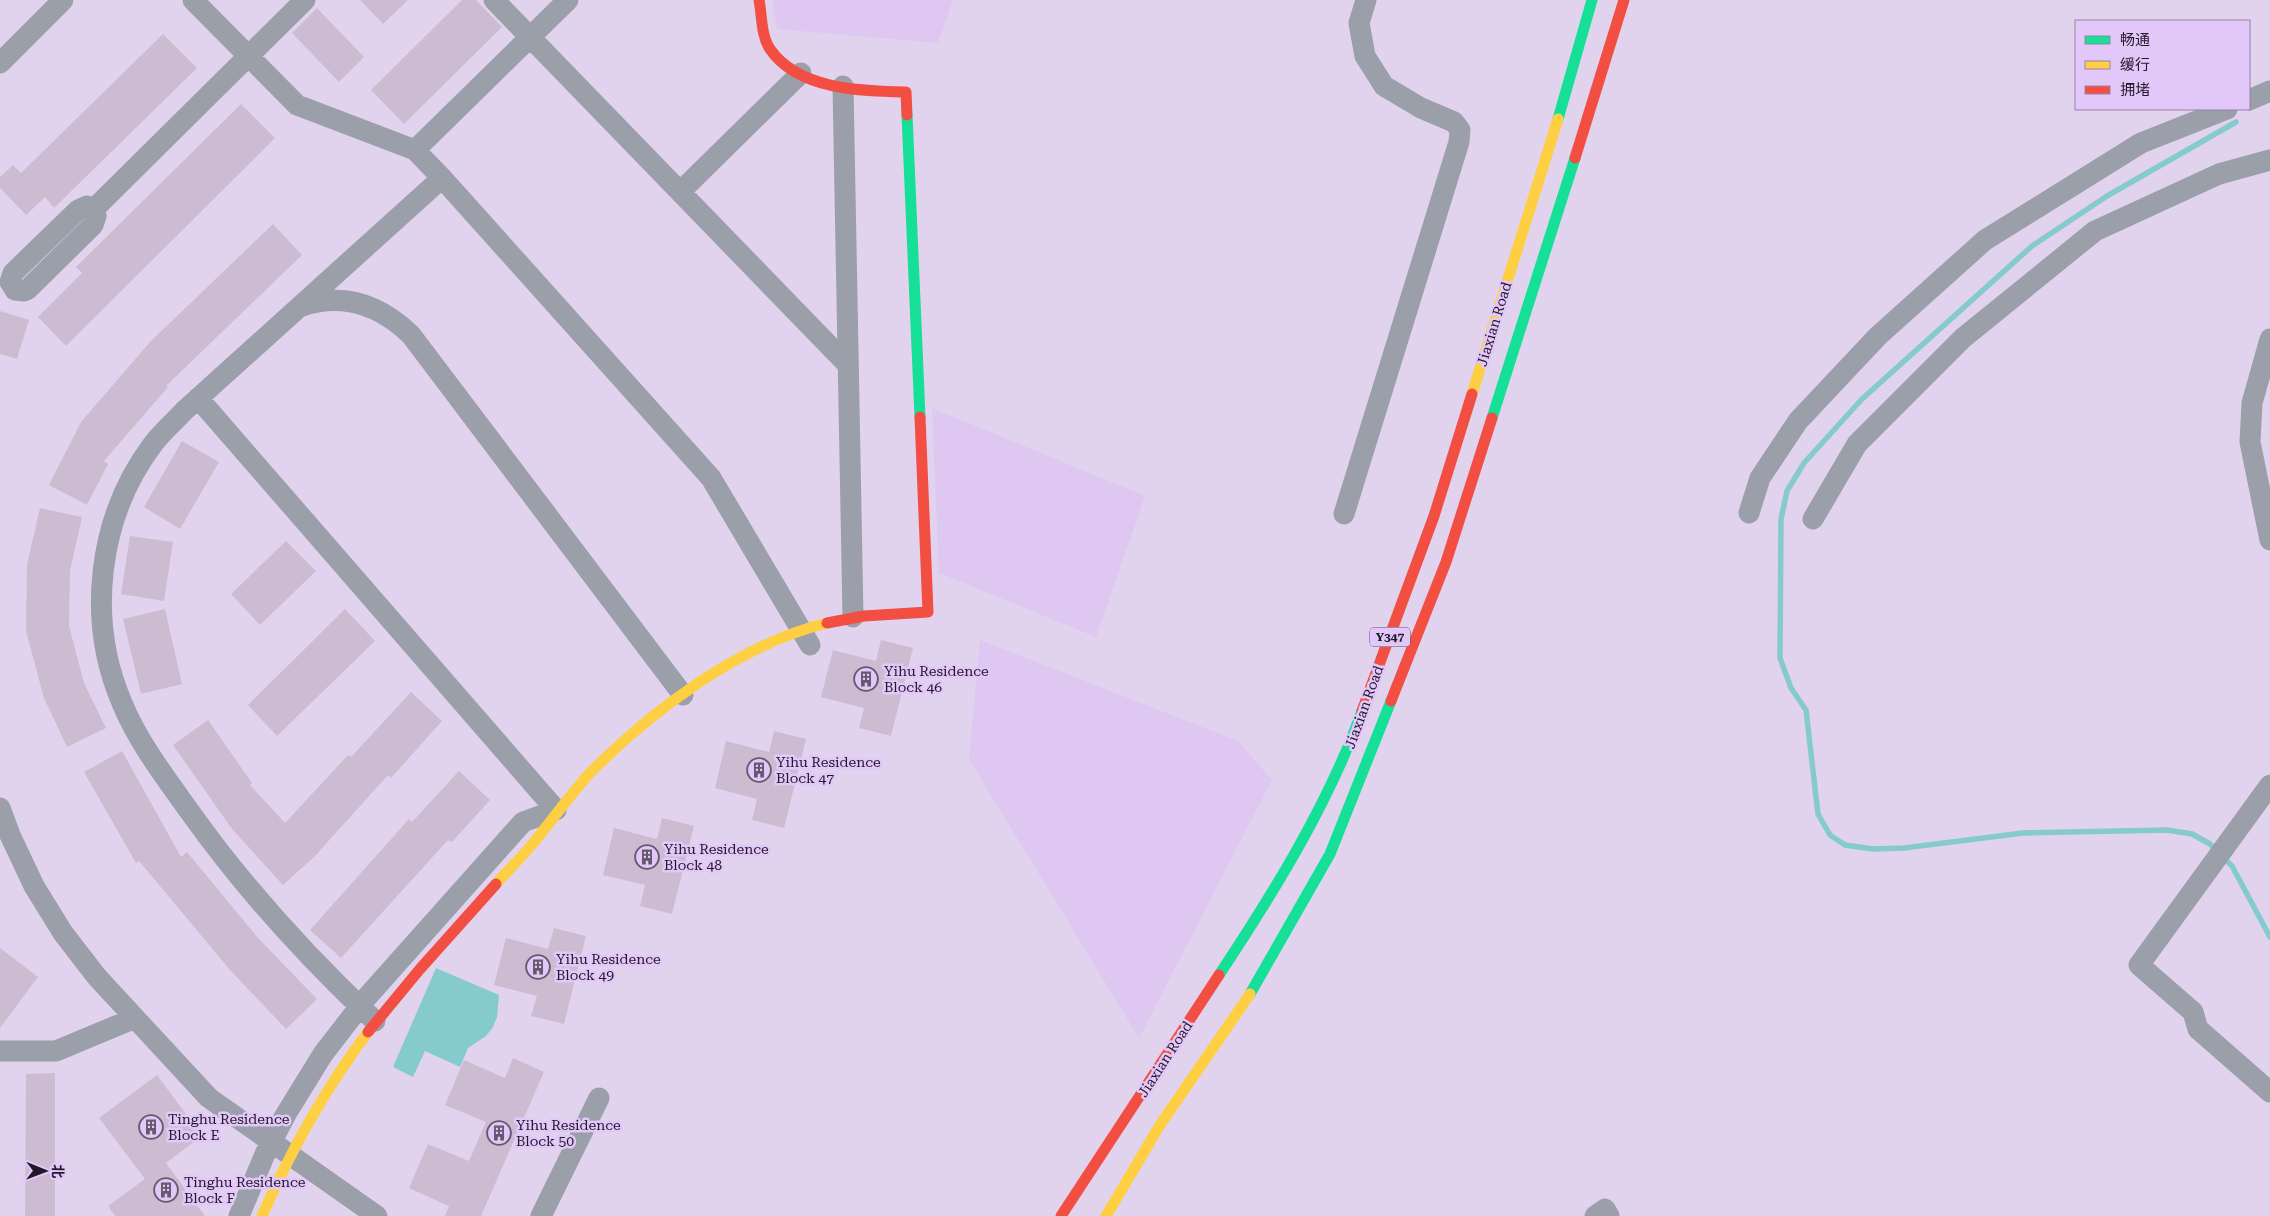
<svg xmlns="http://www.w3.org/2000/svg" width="2270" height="1216" font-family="'Roboto Serif','Noto Sans SC',serif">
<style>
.built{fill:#dec7f1}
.water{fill:#85cbce}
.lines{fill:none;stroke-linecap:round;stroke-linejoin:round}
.stream{stroke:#85cbce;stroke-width:5.5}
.building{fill:#cdbbd2}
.street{stroke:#9a9faa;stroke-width:21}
.fast{stroke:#16e098;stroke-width:11}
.slow{stroke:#ffcf43;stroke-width:11}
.jam{stroke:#f24e42;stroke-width:11}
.labels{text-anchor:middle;stroke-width:5;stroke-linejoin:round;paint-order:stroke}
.shield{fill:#e2c8f9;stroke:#5c4d68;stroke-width:1}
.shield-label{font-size:12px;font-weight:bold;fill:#22182a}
.street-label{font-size:14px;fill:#22182a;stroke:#e2c8f9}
.poi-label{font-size:14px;fill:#22182a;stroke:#e2c8f9;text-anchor:start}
</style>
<rect width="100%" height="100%" fill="#e1d3ee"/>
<path class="built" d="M 772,0 L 953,0 L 938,43 L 777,29 Z
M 932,408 L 1145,496 L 1096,637 L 939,573 Z
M 980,640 L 1238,741 L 1272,780 L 1139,1038 L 969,759 Z"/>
<path class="water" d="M 436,968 L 499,995 L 497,1017 L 493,1027 L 486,1036 L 468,1048 L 460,1067 L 425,1051 L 413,1077 L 393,1067 Z"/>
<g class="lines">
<path class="stream" d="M 2217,851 L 2210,844 L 2192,834 L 2167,830 L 2023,833 L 1904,848 L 1873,849 L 1845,845 L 1830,835 L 1818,814 L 1806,710 L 1791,688 L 1780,658 L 1781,519 L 1787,491 L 1804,463 L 1862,399 L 2032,246 L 2107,196 L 2236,122
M 2223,857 L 2232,866 L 2270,937"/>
</g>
<path class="building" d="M 360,0 L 408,0 L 383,24 Z
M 462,0 L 476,0 L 502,27 L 404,124 L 371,90 Z
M 317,8 L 364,57 L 339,82 L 292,33 Z
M 163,34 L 197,68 L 54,208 L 45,197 L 26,215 L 0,188 L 0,177 L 13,165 L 21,173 Z
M 241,104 L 275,138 L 66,346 L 38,317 L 82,273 L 76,267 Z
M 273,224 L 302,255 L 166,386 L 168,387 L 104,461 L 108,464 L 87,505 L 49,485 L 81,422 L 150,342 Z
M 0,311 L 29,320 L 17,359 L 0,354 Z
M 182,441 L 219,462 L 180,529 L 144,507 Z
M 40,508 L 82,517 L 70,571 L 69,626 L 84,683 L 106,728 L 67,747 L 44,698 L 26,631 L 27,565 Z
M 130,536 L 173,542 L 164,601 L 121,594 Z
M 286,541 L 316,571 L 260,625 L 231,594 Z
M 165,609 L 182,684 L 141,694 L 123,619 Z
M 345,609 L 375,641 L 277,736 L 248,705 Z
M 881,640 L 913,648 L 891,736 L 859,728 L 864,708 L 821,697 L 833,650 L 876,661 Z
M 411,692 L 442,721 L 391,778 L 388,775 L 315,856 L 283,885 L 232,829 L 173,745 L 208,720 L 252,783 L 250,785 L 285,823 L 348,755 L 351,757 Z
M 774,731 L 806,739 L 784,828 L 752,820 L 757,799 L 715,788 L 726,741 L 769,752 Z
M 122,751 L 181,857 L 187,852 L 259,939 L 317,999 L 286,1029 L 230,970 L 139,861 L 136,863 L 84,772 Z
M 459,771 L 490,800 L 452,842 L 448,840 L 341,958 L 310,930 L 409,819 L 412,822 Z
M 662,818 L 694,826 L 672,914 L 640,906 L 645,885 L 603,875 L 614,828 L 657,839 Z
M 554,928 L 586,936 L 564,1024 L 531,1016 L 537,996 L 494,985 L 506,938 L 548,949 Z
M 0,948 L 38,977 L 0,1028 Z
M 513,1058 L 544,1072 L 481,1216 L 445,1216 L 449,1206 L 409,1188 L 428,1144 L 469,1161 L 486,1122 L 445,1105 L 464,1060 L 505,1078 Z
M 55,1073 L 55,1216 L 25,1216 L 26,1074 Z
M 157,1075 L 202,1136 L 166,1163 L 205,1216 L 115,1216 L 108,1206 L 145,1179 L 99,1118 Z"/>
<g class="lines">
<path class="street" d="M 193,0 L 297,105 L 415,150 L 442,178 L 711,478 L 810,645
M 494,0 L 848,365
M 0,63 L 63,0
M 843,86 L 853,617
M 2249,100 L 2270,91
M 415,150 L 568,0
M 680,192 L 801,73
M 87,206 L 93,210 L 96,216 L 93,225 L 28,289 L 24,291 L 15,290 L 10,282 L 13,273 L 78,210 Z
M 93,210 L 305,0
M 302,306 C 344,292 380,305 411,335 L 683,695
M 2270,339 L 2252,403 L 2250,442 L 2270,540
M 198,398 L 556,810 L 523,822 L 367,997 L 323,1054 L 286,1114 L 265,1154 L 239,1216
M 1749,513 L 1760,478 L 1798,421 L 1878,336 L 1985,240 L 2141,143 L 2227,109
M 1344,514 L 1459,142 L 1460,130 L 1454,122 L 1421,108 L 1384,86 L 1365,56 L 1359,23 L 1366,0
M 1813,519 L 1857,444 L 1963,338 L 2095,231 L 2219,174 L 2270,160
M 2270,785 L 2139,965 L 2193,1012 L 2198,1029 L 2270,1092
M 0,808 L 10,835 L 34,886 L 63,933 L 97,977 L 209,1098 L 377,1216
M 375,1021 C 307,957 244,888 190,812 C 165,777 138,742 122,703 C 86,619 98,517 153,444 C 162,432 174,422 184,411 L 442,178
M 0,1051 L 56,1051 L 135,1018
M 541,1216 L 599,1098
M 1595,1216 L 1605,1209 L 1609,1216"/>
<path class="fast" d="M 907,115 L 920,417
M 1558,119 L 1592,0
M 1492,418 L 1575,158
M 1219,975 C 1274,892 1328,805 1362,711
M 1250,994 L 1330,854 L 1391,701"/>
<path class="slow" d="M 1472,394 L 1558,119
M 496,884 C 510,868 526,853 539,836 C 556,815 571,794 589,774 C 651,711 740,644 827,623
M 262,1216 C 291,1150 325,1089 368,1032
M 1106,1216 L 1160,1125 L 1250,994"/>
<path class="jam" d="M 759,0 C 762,15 761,36 770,49 C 798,90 862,91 906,92 L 907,115
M 1575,158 L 1624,0
M 827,623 L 864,616 L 928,612 L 920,417
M 1391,701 L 1446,562 L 1492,418
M 1362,711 L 1434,516 L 1472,394
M 368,1032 L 420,969 L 496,884
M 1061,1216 L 1219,975"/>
</g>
<defs>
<g id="building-ring" transform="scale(1.25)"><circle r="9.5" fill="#e2c8f9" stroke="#65596f" stroke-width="1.5"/><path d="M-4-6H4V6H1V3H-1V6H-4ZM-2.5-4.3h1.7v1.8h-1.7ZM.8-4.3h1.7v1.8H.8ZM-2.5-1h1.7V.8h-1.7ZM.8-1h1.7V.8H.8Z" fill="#65596f"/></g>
</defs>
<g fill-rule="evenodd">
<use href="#building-ring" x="866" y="679"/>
<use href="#building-ring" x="759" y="770"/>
<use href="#building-ring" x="647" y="857"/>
<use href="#building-ring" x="538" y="967"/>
<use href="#building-ring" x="151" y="1127"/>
<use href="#building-ring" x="499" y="1133"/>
<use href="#building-ring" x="166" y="1190"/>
</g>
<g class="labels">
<rect class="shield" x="1370" y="627.5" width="40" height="19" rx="4"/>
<g class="shield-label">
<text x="1390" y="641">Y347</text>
</g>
<g class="street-label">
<text transform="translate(1494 324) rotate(-73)" y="5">Jiaxian Road</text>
<text transform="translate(1364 707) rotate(-70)" y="5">Jiaxian Road</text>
<text transform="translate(1165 1059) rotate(-57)" y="5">Jiaxian Road</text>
</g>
<g class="poi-label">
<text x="884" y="676">Yihu Residence<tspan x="884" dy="16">Block 46</tspan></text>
<text x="776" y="767">Yihu Residence<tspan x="776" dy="16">Block 47</tspan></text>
<text x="664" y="854">Yihu Residence<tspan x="664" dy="16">Block 48</tspan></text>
<text x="556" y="964">Yihu Residence<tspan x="556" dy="16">Block 49</tspan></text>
<text x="168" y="1124">Tinghu Residence<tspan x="168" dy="16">Block E</tspan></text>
<text x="516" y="1130">Yihu Residence<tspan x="516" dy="16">Block 50</tspan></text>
<text x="184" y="1187">Tinghu Residence<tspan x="184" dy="16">Block F</tspan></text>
</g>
</g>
<rect x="2075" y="20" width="175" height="90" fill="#e2c8f9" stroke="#9582a6"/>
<rect x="2085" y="36" width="25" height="8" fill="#16e098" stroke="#9582a6"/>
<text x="2120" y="45" font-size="15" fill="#22182a">畅通</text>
<rect x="2085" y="61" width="25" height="8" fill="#ffcf43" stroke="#9582a6"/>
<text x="2120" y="70" font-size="15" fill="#22182a">缓行</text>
<rect x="2085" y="86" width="25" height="8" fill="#f24e42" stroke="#9582a6"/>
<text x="2120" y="95" font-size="15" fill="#22182a">拥堵</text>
<g transform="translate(45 1171) rotate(91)" stroke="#e2c8f9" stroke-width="4" paint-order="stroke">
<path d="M0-4L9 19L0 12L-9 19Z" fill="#22182a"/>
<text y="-8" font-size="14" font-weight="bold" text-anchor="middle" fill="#22182a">北</text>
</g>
</svg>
